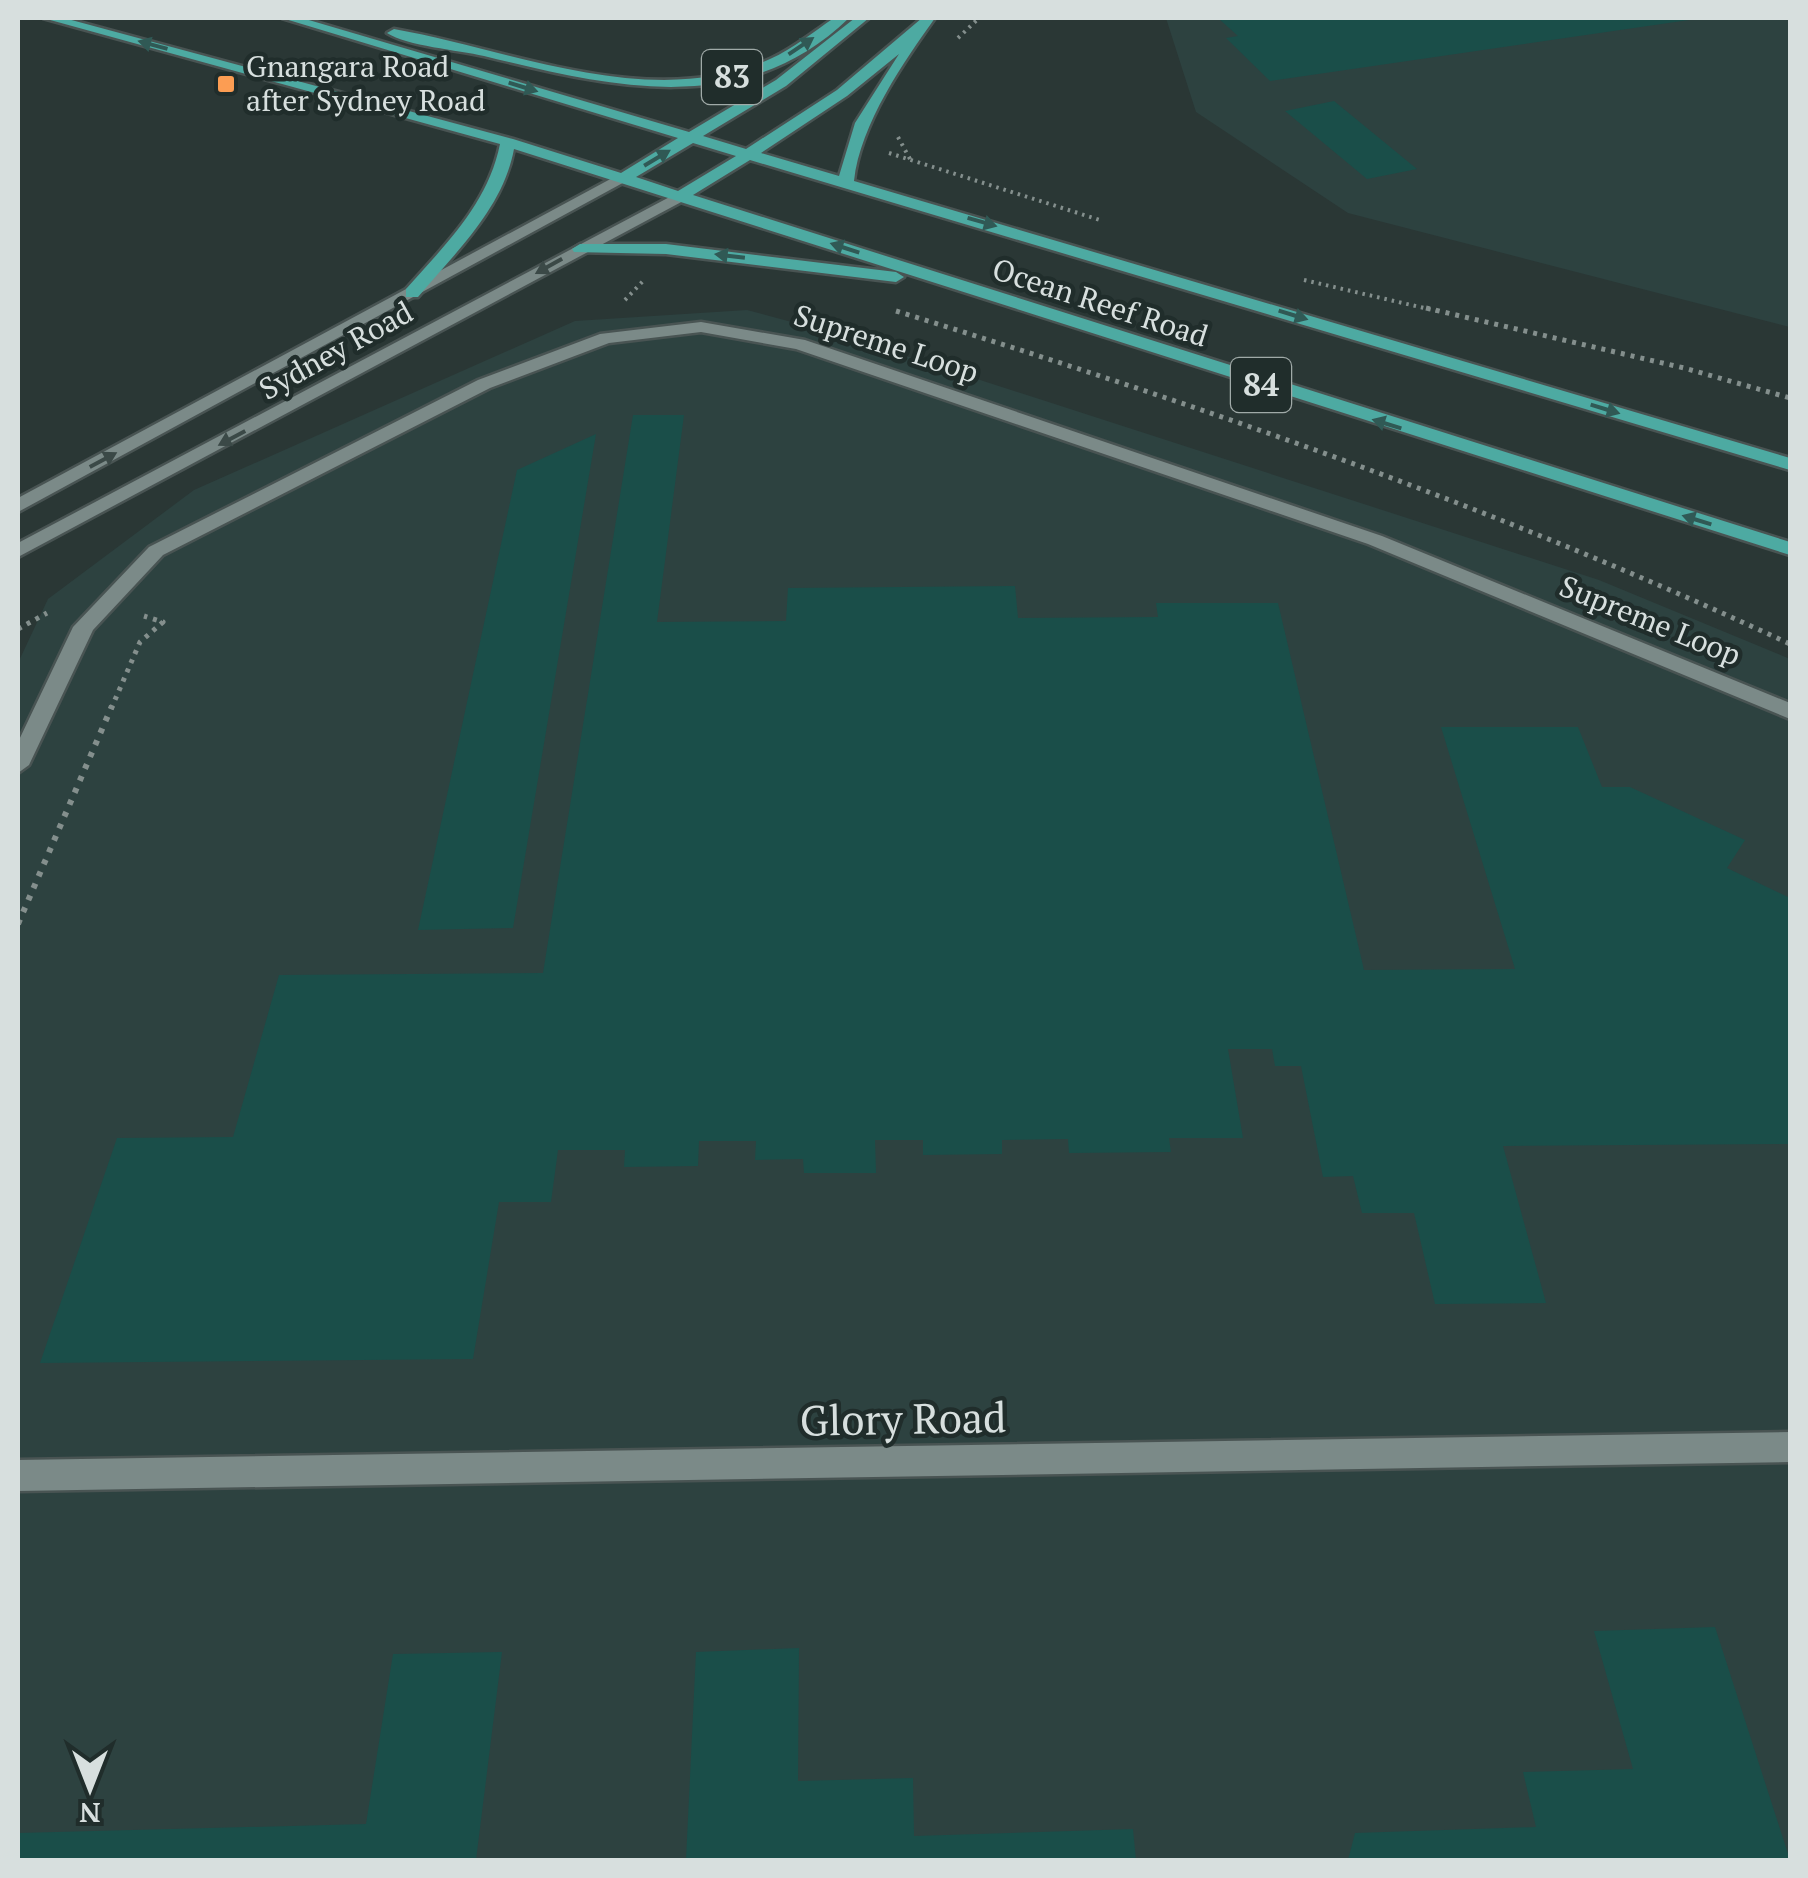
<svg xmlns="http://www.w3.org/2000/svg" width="1808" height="1878" font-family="'PT Serif',serif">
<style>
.built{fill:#2d4240}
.building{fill:#1a4e49}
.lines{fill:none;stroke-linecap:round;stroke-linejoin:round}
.street-casing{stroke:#495453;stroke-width:5}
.secondary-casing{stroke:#495453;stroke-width:5}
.primary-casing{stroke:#495453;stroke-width:5}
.path-far2{stroke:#848f8d;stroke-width:4;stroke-dasharray:2.5 5;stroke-linecap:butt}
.path-far1{stroke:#848f8d;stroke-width:5;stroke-dasharray:4 6;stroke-linecap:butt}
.path{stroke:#848f8d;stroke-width:6;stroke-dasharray:5 8;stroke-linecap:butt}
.street{fill:#7b8a88;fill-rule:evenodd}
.secondary{fill:#7b8a88;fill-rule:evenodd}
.primary{fill:#4daaa2;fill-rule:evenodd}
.oneway{fill:#305955}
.oneway2{fill:#3b4947}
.poi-dot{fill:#fc9d53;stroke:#202d2b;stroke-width:4}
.labels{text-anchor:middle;stroke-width:9;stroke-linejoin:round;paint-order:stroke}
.far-poi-label{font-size:30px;fill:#d7dfde;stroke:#202d2b;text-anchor:start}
.far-street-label{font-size:30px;fill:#d7dfde;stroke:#202d2b}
.shield{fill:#202d2b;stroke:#a0aaa8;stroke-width:2.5}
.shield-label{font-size:32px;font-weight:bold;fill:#d7dfde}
.near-street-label{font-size:42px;fill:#d7dfde;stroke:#202d2b}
</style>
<rect width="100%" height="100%" fill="#2a3735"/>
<path class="built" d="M 1166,18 L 1790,18 L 1790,327 L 1348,213 L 1196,112 Z
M 747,310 L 847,337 L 1599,580 L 1790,659 L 1790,1860 L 18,1860 L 18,663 L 48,599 L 194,490 L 575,321 Z"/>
<path class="building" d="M 1218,18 L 1689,18 L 1689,20 L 1270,81 L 1226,38 L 1238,36 Z
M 1334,101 L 1417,169 L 1367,179 L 1285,111 Z
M 633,415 L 684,415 L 657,622 L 786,621 L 788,588 L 1015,586 L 1018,618 L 1158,617 L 1156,603 L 1278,603 L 1364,970 L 1515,969 L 1441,727 L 1578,727 L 1602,787 L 1630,787 L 1745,840 L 1727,868 L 1790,898 L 1790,1144 L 1503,1146 L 1546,1303 L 1435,1304 L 1414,1213 L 1362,1213 L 1353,1176 L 1323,1177 L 1301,1066 L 1275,1066 L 1272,1049 L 1228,1049 L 1243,1138 L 1169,1138 L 1171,1152 L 1069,1153 L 1068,1139 L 1002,1140 L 1002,1154 L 923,1155 L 923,1140 L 875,1140 L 876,1173 L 804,1173 L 803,1159 L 755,1160 L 756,1141 L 699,1141 L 698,1166 L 624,1167 L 625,1150 L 558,1150 L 551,1202 L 499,1202 L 473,1359 L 40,1363 L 117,1138 L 233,1137 L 279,975 L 543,973 Z
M 596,434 L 513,928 L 418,930 L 517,470 Z
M 1715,1627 L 1790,1860 L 1348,1860 L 1355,1833 L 1536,1827 L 1523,1772 L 1633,1769 L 1594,1631 Z
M 799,1648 L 798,1781 L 913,1778 L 914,1836 L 1133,1829 L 1136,1860 L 686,1860 L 696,1652 Z
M 502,1652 L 476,1860 L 18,1860 L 18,1833 L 366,1824 L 393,1654 Z"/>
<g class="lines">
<g class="street-casing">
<path id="street" d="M 701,322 L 805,340 L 1382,536 L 1790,703 L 1790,719 L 1368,544 L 796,349 L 701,332 L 609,343 L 490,388 L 163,555 L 93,630 L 29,765 L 18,773 L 18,742 L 73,627 L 149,547 L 478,380 L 600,334 Z
M 1790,1432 L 1790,1462 L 18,1491 L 18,1460 Z"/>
</g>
<g class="secondary-casing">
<path id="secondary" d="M 616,176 L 630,179 L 18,512 L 18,498 Z
M 679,192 L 687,197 L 685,200 L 18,557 L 18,543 Z"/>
</g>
<g class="primary-casing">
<path id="primary" d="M 43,18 L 64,18 L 513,139 L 621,173 L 678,138 L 282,18 L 302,18 L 689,132 L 776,80 L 855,18 L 869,18 L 786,86 L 703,136 L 746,149 L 837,90 L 922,18 L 935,18 C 905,60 860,124 854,181 L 1790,458 L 1790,470 L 750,160 L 693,195 L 1790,542 L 1790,555 L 514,149 C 503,208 456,252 418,297 L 406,297 L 406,289 C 445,245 488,204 500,144 ZM 899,54 L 855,123 L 839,176 L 761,153 L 847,96 ZM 693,143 L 736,156 L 678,191 L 636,177 Z
M 834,18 L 849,18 C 744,120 610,87 484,56 C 458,50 407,46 387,33 L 394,29 C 513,50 651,112 770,59 C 793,49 813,32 834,18 Z
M 580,244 L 666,244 L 896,272 L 904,277 L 896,282 L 666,254 L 574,252 L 572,249 Z"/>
</g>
<path class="path-far2" d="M 958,38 L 979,18
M 898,137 L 910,159
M 889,153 L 1100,220
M 1304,280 L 1437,311
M 625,300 L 644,280"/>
<path class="path-far1" d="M 1426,308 L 1684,368 L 1790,398
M 896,311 C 1201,405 1500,509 1790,644
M 18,629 L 47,613
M 111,709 L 140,642 L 163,622 L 144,616"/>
<path class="path" d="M 18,924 L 112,706"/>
<use href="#street" class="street"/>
<use href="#secondary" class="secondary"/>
<use href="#primary" class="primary"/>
</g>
<defs><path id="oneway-solid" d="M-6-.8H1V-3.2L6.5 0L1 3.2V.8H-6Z" transform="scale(2.5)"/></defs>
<g class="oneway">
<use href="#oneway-solid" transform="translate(153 45) rotate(-165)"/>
<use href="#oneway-solid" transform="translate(801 46) rotate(-34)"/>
<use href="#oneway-solid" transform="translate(523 87) rotate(17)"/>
<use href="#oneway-solid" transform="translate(657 158) rotate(-31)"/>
<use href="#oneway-solid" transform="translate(982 222) rotate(16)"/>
<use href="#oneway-solid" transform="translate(845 248) rotate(-162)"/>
<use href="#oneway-solid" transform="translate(730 256) rotate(-173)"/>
<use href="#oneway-solid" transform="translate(1293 315) rotate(17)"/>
<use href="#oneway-solid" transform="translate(1605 409) rotate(17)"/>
<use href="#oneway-solid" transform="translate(1387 424) rotate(-163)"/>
<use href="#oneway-solid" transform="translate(1697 520) rotate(-163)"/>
</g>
<g class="oneway2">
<use href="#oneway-solid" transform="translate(549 266) rotate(151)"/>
<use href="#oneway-solid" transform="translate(232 438) rotate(152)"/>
<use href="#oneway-solid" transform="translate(103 460) rotate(-28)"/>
</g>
<rect class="poi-dot" x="216" y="74" width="20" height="20" rx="5"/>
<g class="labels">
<g class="far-poi-label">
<text x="246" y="77">Gnangara Road<tspan x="246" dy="34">after Sydney Road</tspan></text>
</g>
<g class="far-street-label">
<text transform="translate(1100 303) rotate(18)" y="10">Ocean Reef Road</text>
<text transform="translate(886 344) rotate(18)" y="10">Supreme Loop</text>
<text transform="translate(336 351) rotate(-29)" y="10">Sydney Road</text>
<text transform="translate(1650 621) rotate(22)" y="10">Supreme Loop</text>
</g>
<g class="shield">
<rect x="702" y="50" width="60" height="54" rx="8"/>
<rect x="1231" y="358" width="60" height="54" rx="8"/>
</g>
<g class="shield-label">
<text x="732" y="88">83</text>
<text x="1261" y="396">84</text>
</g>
<g class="near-street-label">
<text transform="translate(903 1419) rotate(-1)" y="15">Glory Road</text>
</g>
</g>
<rect width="1808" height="1878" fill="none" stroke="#d7dfde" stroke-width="40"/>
<g transform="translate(90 1788) rotate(180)" stroke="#202d2b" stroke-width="8" paint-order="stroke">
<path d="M0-8L18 38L0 25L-18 38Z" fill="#d7dfde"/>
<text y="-15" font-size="28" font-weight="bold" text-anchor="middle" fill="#d7dfde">N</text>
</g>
</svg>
